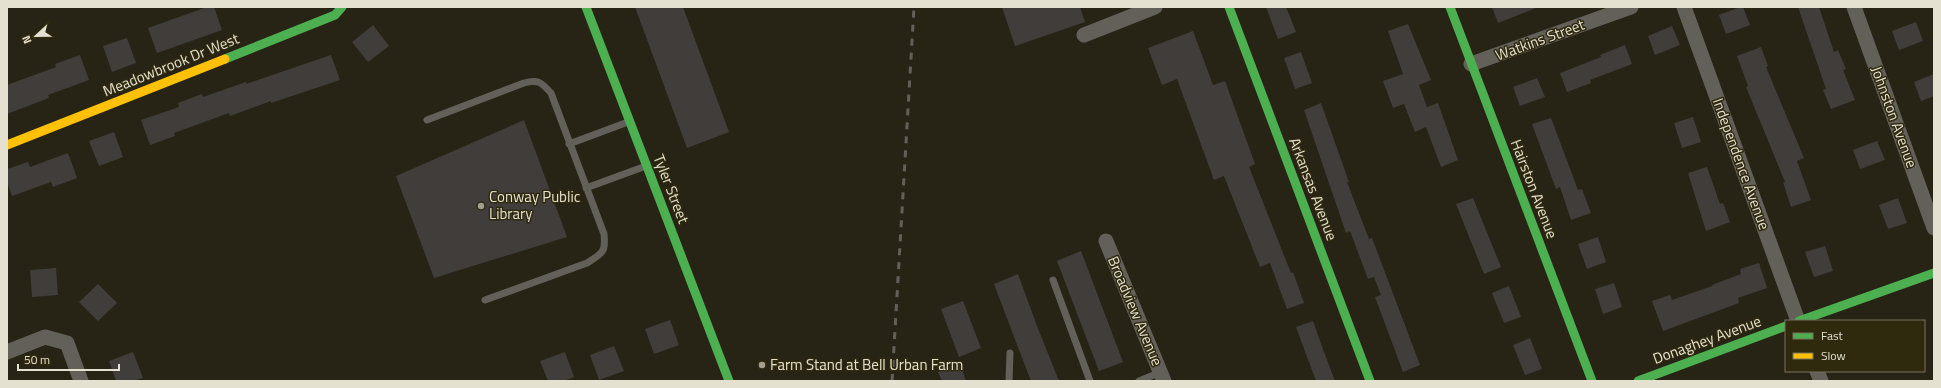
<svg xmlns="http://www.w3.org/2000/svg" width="1941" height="388" font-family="'Titillium Web',sans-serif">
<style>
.building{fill:#403d3b}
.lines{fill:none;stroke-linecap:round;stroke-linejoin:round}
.lane{stroke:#63605a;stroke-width:7}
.street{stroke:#63605a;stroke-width:15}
.fast{stroke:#4caf50;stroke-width:9}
.slow{stroke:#ffc107;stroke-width:9}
.rail{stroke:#636059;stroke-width:3;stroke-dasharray:7 7;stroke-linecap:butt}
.poi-dot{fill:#a29f90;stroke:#2f290e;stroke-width:1.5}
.labels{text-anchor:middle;stroke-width:3;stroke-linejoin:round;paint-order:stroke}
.street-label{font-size:15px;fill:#e4e1d1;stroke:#2f290e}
.poi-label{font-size:15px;fill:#e4e1d1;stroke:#2f290e;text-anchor:start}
</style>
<rect width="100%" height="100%" fill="#272416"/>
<path class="building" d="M 207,7 L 214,7 L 222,30 L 157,53 L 148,28 Z
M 635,7 L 683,7 L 729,132 L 687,148 Z
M 1002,7 L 1080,7 L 1085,22 L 1015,46 Z
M 1266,7 L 1286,7 L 1296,32 L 1278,39 Z
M 1492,7 L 1536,7 L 1536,8 L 1498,23 Z
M 1740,7 L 1743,7 L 1750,25 L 1726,34 L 1719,15 Z
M 1798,7 L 1819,7 L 1834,52 L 1838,50 L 1846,69 L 1843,70 L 1855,100 L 1831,109 L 1823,90 L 1826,89 Z
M 1916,22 L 1923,41 L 1899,50 L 1892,31 Z
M 1408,24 L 1431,80 L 1419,85 L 1427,107 L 1438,103 L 1458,160 L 1441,167 L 1426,127 L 1415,132 L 1404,104 L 1393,108 L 1383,81 L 1403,74 L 1388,31 Z
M 373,25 L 389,46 L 368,62 L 352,42 Z
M 1672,26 L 1680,45 L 1655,55 L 1648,36 Z
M 1193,31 L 1213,85 L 1225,81 L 1255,164 L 1249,167 L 1291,273 L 1293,272 L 1304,303 L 1287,309 L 1270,263 L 1260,267 L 1224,176 L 1214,180 L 1177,79 L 1162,85 L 1148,48 Z
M 127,38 L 136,63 L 112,72 L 103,46 Z
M 1625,45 L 1632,64 L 1590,80 L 1591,83 L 1567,92 L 1560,73 L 1601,57 L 1600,55 Z
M 1761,47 L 1768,66 L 1766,67 L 1804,158 L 1797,161 L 1811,200 L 1791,207 L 1783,182 L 1785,182 L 1746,87 L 1748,86 L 1737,56 Z
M 1301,52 L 1312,83 L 1295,89 L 1284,58 Z
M 80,55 L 89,80 L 48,95 L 49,98 L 7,114 L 7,85 L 56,67 L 55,64 Z
M 331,55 L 340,80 L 271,103 L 271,101 L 230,116 L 229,113 L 174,133 L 175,136 L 150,145 L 141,120 L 179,107 L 178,103 L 202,94 L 203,97 L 246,82 L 246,84 Z
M 1934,74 L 1934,96 L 1921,101 L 1914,82 Z
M 1537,78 L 1545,97 L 1520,106 L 1513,87 Z
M 1321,103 L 1349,182 L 1347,182 L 1369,239 L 1372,238 L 1420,365 L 1403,372 L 1375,297 L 1381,295 L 1374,277 L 1368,279 L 1350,231 L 1346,233 L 1304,110 Z
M 1693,117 L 1701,142 L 1682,148 L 1674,123 Z
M 1551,118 L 1578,190 L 1582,189 L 1591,213 L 1571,220 L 1560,187 L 1556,189 L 1532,124 Z
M 524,120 L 567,237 L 434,278 L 396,176 Z
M 114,132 L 123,157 L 99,166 L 89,141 Z
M 1877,141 L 1885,160 L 1860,169 L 1853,150 Z
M 68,153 L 77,178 L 53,187 L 51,182 L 12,196 L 7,182 L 7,169 L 28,162 L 30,167 Z
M 1707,167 L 1720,204 L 1723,203 L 1730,222 L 1706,231 L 1688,173 Z
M 1473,198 L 1501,267 L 1484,274 L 1456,204 Z
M 1898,198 L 1907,223 L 1888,229 L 1879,205 Z
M 1598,237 L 1606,262 L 1587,269 L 1578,244 Z
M 1825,246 L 1833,271 L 1814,277 L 1805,252 Z
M 1081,251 L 1123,362 L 1099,371 L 1057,261 Z
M 1759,263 L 1767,288 L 1738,298 L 1739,303 L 1663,331 L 1652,301 L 1670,295 L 1672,300 L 1712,286 L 1712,285 L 1741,274 L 1740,269 Z
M 56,268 L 58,295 L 32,297 L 30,270 Z
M 1018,274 L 1037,326 L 1059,381 L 1031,381 L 1016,342 L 994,284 Z
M 1614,283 L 1622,307 L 1603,314 L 1595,289 Z
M 98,284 L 117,303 L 98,321 L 79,302 Z
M 1509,286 L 1521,317 L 1504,323 L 1492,293 Z
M 963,301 L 981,348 L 959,357 L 941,309 Z
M 670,320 L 679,345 L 654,354 L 645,329 Z
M 1313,321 L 1324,352 L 1335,381 L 1316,381 L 1296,327 Z
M 1530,338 L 1542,369 L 1525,375 L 1513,345 Z
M 614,346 L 624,371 L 599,380 L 590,355 Z
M 133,352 L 143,378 L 133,381 L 116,381 L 109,361 Z
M 565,352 L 574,377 L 564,381 L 548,381 L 540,361 Z
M 960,363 L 966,381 L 942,381 L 938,372 Z"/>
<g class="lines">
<path class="lane" d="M 427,120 L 524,83 C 538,79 541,82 551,93 L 604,234 C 606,253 602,253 587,263 L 485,300
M 569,144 L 628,122
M 586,188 L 646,166
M 1053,280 L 1090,381
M 1009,381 L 1010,353
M 1139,381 L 1161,372"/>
<path class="street" d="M 1684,7 L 1798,321
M 1854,7 L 1934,228
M 1084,35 L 1155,7
M 1471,64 L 1631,7
M 1106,241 L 1164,381
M 7,352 L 45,337 L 67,343 L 81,381
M 1817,371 L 1821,381"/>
<path class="fast" d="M 586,7 L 729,381
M 1229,7 L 1370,381
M 1450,7 L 1592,381
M 225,59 L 335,15 L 342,7
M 1799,321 L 1934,273
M 1638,381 L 1786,326"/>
<path class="slow" d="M 7,145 L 225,59"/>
<path class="rail" d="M 892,381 L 914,7"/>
</g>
<g class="poi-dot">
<circle cx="481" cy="206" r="4"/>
<circle cx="762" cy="365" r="4"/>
</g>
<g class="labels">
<g class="street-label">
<text transform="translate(1540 40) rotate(-20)" y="5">Watkins Street</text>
<text transform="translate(171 65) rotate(-22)" y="5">Meadowbrook Dr West</text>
<text transform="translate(1894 117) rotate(70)" y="5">Johnston Avenue</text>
<text transform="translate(1741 164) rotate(70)" y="5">Independence Avenue</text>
<text transform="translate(671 189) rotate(69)" y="5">Tyler Street</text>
<text transform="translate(1313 189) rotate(69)" y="5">Arkansas Avenue</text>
<text transform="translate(1534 189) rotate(69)" y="5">Hairston Avenue</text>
<text transform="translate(1135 311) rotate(67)" y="5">Broadview Avenue</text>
<text transform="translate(1707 340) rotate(-20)" y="5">Donaghey Avenue</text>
</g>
<g class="poi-label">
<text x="489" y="202">Conway Public<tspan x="489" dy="17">Library</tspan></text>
<text x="770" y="370">Farm Stand at Bell Urban Farm</text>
</g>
</g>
<rect width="1941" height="388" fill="none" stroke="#e4e1d1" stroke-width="16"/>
<rect x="1785" y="320" width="140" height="52" fill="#2f290e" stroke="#77735c"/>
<rect x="1793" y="333" width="20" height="6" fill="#4caf50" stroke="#77735c"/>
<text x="1821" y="340" font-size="12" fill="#e4e1d1">Fast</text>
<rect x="1793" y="353" width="20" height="6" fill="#ffc107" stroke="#77735c"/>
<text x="1821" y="360" font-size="12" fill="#e4e1d1">Slow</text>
<g transform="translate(36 36) rotate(248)" stroke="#2f290e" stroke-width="3" paint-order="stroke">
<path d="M0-3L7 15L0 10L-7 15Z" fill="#e4e1d1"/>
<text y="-6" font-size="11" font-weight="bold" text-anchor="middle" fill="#e4e1d1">N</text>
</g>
<path d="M18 364v6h101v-6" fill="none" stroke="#e4e1d1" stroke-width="2"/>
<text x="24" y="364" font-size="12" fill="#e4e1d1" stroke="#2f290e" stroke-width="3" paint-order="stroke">50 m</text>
</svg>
